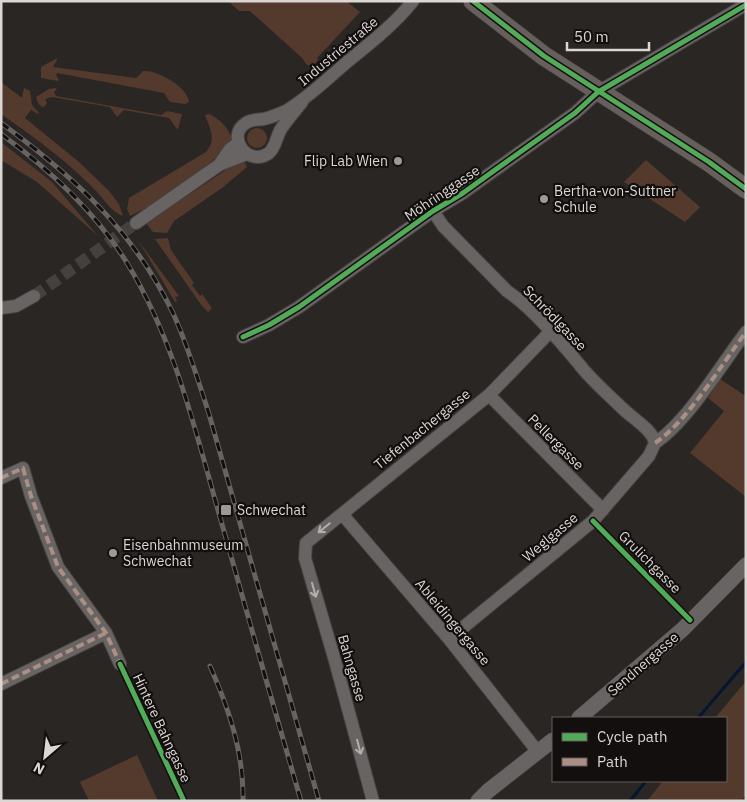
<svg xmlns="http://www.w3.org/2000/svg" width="747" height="802" font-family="'IBM Plex Sans',sans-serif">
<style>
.green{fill:#533a2d}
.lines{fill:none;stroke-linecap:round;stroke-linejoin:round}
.stream{stroke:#041630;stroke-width:3}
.minor-tunnel{stroke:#45413e;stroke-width:12;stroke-dasharray:12 6;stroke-linecap:butt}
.minor-casing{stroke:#474441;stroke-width:14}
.tertiary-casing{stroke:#474441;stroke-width:16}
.primary-casing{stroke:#474441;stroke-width:20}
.minor{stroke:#676463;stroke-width:12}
.tertiary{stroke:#676463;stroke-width:15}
.primary{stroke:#675f5c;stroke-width:19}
.rail-casing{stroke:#666362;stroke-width:5}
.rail{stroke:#130f0e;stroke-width:3;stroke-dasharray:9;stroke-linecap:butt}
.quiet{stroke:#ac8f84;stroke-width:4;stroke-dasharray:8 4;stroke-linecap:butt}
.cycleway-casing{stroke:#130f0e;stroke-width:8}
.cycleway{stroke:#51ab58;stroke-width:5}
.oneway{stroke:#b3afac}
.poi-dot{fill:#9e9996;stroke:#130f0e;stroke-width:2}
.labels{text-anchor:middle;stroke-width:4.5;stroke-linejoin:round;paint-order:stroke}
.street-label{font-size:14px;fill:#dcd7d4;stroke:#130f0e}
.poi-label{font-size:14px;fill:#dcd7d4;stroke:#130f0e;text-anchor:start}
</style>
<rect width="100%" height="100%" fill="#2a2624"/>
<path class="green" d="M 228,1 L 346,1 L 360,12 L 317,58 L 318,60 L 313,66 L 307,65 L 302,58 L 250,11 L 239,11 Z
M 57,58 L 57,60 L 53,67 L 136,78 L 143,71 C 147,71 151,71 155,73 C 166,76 188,89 189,102 L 185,104 L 170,102 L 164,93 L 57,73 L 56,75 L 59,80 L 58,81 L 41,78 L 41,67 Z
M 1,82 L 22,98 L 24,88 L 30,91 L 32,105 L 39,113 L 38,114 L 31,110 L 25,118 L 79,162 L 109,191 L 119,204 L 123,216 C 113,213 105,201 98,193 C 69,162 35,138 1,114 Z
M 55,88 L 57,89 L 54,92 L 56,96 L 161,115 L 167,111 L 182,114 L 178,129 L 177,129 L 169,118 L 124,110 L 117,117 L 110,107 L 52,97 L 45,99 L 47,103 L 45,106 L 42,107 L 38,103 L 36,97 L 49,89 Z
M 209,114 C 219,118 230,129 232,140 L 228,147 C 198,173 167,200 130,216 L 127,209 L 129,198 L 206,152 C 217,139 210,129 205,115 Z
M247 138a10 10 0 1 1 20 0a10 10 0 1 1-20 0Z
M 1,142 L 52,182 L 98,236 L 37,182 L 1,160 Z
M 646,160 L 700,207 L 685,222 L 624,182 Z
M 244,161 L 247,167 L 222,188 L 174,221 L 167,233 L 153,232 L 146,223 L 238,162 Z
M 168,238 L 171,250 L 194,283 L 192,285 L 200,296 L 202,294 L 212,308 L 208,312 L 202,306 L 155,239 Z
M 138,240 L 179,296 L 175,297 L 177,301 L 175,302 Z
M 720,379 L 744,395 L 746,393 L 746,497 L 690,453 L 724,411 L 708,398 Z
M 746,681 L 746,795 L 741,801 L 647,801 L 663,781 L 726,781 L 726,718 L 715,718 Z
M 137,755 L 158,801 L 89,801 L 80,782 Z"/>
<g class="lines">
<path class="stream" d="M 698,718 L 746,662
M 630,801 L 646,781"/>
<path class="minor-tunnel" d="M 34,296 L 136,223"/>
<g class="minor-casing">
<path id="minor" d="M 302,102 C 295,111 287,120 281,129 C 276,137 276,147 269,153 C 248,168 225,136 246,123 C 252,119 258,120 264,119 C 272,117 279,114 286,111 C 308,98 326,80 346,63 C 369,44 394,25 413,1
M 219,165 L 230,149 L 238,143
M 433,211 L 443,226 L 507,291 C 532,308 559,340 579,364 C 591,380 608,394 622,408 C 632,418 653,430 655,443
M 136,223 L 219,165 L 247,154
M 1,308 L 16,306 L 34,296
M 243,337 L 269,325 L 299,307 L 433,211 L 463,193 L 495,170 L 575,113 L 598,92 L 745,5
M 489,395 L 603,510
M 655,443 C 688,421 721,365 746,332
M 1,478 L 23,468 L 31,496 L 58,567 L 106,633 L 120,664
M 342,514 L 449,639 L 538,752
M 449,639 L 593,521 L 649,456 L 655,443
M 1,684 L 106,633
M 373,801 L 335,661 L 305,558 L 306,543 L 489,395 L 550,332"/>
</g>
<g class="tertiary-casing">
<path id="tertiary" d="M 579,718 L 683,629 L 746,565
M 478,801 L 488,791 L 553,740"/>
</g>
<g class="primary-casing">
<path id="primary" d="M 473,1 L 544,56 L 709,162 L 746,189"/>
</g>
<use href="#minor" class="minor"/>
<use href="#tertiary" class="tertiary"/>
<use href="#primary" class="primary"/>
<g class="rail-casing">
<path id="rail" d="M 1,123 C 74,177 133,230 173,313 C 188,346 198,380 209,414 L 319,801
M 1,134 C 50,170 95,211 127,263 C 172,336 193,421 216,503 C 244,602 272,702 301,801
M 210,666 C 229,709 244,753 243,801"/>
</g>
<use href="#rail" class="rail"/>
<path class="quiet" d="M 655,443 C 688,421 721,365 746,332
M 1,478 L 23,468 L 31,496 L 58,567 L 106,633 L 120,664
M 1,684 L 106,633"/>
<g class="cycleway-casing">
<path id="cycleway" d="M 473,1 L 544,56 L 709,162 L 746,189
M 243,337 L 269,325 L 299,307 L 433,211 L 463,193 L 495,170 L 575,113 L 598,92 L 746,5
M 593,521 L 690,620
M 120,664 L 184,801"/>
</g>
<use href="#cycleway" class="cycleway"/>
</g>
<defs><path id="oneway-shaft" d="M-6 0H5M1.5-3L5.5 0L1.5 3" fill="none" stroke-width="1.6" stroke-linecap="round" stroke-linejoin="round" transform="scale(1.25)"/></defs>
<g class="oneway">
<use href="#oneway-shaft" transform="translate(324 528) rotate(141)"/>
<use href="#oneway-shaft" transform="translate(314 590) rotate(74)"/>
<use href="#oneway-shaft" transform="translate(359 747) rotate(75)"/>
</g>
<g class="poi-dot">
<circle cx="398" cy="161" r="5"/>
<circle cx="544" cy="199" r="5"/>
<rect x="220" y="504" width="12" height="12" rx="2.5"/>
<circle cx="113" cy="553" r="5"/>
</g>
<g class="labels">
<g class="street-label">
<text transform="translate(338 51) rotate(-40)" y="5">Industriestraße</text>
<text transform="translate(442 193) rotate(-34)" y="5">Möhringgasse</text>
<text transform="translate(555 318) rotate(46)" y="5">Schrödlgasse</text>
<text transform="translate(422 429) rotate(-39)" y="5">Tiefenbachergasse</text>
<text transform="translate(556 442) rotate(45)" y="5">Pellergasse</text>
<text transform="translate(550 537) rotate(-40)" y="5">Weglgasse</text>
<text transform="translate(650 562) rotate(45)" y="5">Grulichgasse</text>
<text transform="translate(453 622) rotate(50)" y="5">Ableidingergasse</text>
<text transform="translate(643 664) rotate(-41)" y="5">Sendnergasse</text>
<text transform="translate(352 668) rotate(74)" y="5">Bahngasse</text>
<text transform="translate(162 728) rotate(65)" y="5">Hintere Bahngasse</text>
</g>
<g class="poi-label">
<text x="388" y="166" text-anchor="end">Flip Lab Wien</text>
<text x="554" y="196">Bertha-von-Suttner<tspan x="554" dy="16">Schule</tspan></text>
<text x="237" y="515">Schwechat</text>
<text x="123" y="550">Eisenbahnmuseum<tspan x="123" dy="16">Schwechat</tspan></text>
</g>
</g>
<rect width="747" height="802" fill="none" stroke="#dcd7d4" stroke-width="5"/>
<rect x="552" y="717" width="175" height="65" fill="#130f0e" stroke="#635f5d"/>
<rect x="562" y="733" width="25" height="8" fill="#51ab58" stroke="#635f5d"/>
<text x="597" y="742" font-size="15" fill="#dcd7d4">Cycle path</text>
<rect x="562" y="758" width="25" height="8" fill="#ac8f84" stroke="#635f5d"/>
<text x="597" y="767" font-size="15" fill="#dcd7d4">Path</text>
<g transform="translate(45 757) rotate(208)" stroke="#130f0e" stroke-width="4" paint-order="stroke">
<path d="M0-4L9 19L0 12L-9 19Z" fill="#dcd7d4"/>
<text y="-8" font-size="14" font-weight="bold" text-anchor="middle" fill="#dcd7d4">N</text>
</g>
<path d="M567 42v8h82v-8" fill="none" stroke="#dcd7d4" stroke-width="2.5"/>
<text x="574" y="42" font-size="15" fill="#dcd7d4" stroke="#130f0e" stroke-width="4" paint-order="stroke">50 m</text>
</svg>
